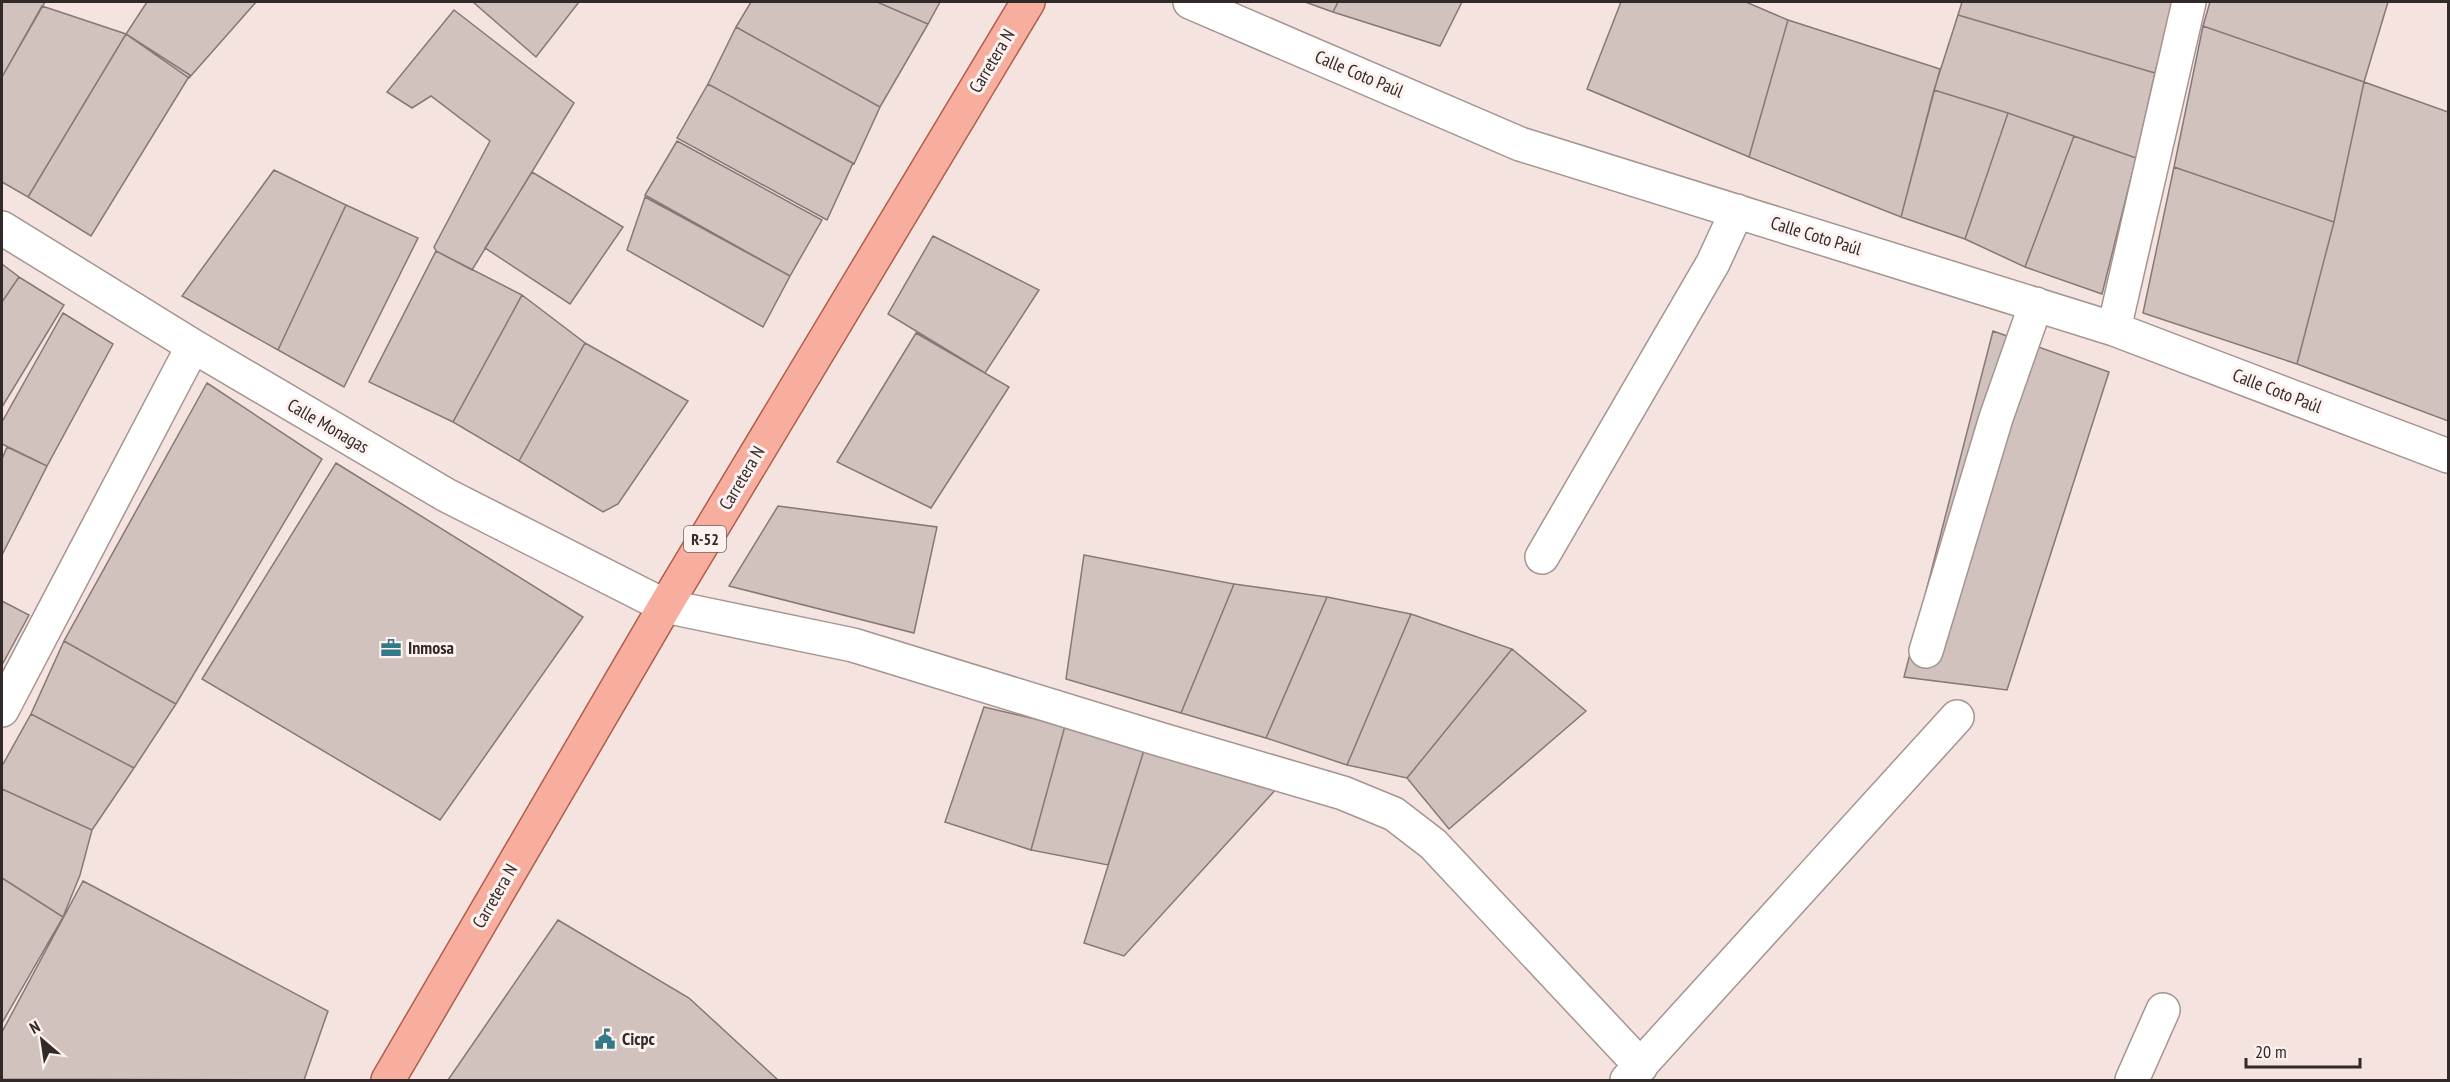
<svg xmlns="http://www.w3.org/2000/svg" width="2450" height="1082" font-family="'PT Sans Narrow',sans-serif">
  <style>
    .building { fill: #d2c2be; stroke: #877875; stroke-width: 1.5 }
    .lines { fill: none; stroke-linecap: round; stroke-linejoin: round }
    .minor-casing { stroke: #a49591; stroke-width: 36 }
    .major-casing { stroke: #b05d4b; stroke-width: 36 }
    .minor { stroke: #fff; stroke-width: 33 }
    .major { stroke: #f8ae9e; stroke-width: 33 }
    .labels { text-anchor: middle; stroke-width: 6; stroke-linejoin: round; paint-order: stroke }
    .shield { fill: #fdf2f0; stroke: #6e6665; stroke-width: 1.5 }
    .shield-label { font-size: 16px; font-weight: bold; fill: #312a29 }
    .street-label { font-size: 18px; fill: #312a29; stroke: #fdf2f0 }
    .poi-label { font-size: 18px; font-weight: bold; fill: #312a29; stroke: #fdf2f0; text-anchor: start }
  </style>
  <rect width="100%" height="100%" fill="#f4e3df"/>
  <path class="building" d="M2 2H45L2 77Z
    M147 2H256L189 78 126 34Z
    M473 2H579L536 57Z
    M751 2H877L928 24 880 107 736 27Z
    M877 2H940L928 24Z
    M1305 2H1338L1333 12Z
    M1338 2H1462L1440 46 1333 12Z
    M1621 2H1746L1788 20 1749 157 1587 89Z
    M1962 2H2175L2155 73 1958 15Z
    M2210 2H2388L2364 82 2203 26Z
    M42 6 126 34 28 197 2 182V77Z
    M454 10 574 103 472 270 436 251 434 247 490 141 431 96 412 108 387 92Z
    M1958 15 2155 73 2136 158 2008 113 1934 90Z
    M1788 20 1940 69 1901 217 1749 157Z
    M2203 26 2364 82 2334 222 2174 167Z
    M736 27 880 107 854 164 708 84Z
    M126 34 190 75 91 236 28 197Z
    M2364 82 2448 112V421L2297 364 2334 222Z
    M708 84 853 163 827 220 677 138Z
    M1934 90 2008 113 1965 239 1901 217Z
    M2008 113 2074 136 2025 267 1965 239Z
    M2074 136 2136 158 2102 294 2025 267Z
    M677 141 822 220 790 276 645 195Z
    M2174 167 2334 222 2297 364 2143 313Z
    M274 170 346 205 278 350 182 296Z
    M532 172 623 227 570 304 485 248Z
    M645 197 790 276 763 327 627 250Z
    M346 205 418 238 344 387 278 350Z
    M933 236 1039 290 985 373 888 314Z
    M436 251 522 295 453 422 369 382Z
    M2 264 19 277 2 302Z
    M19 277 64 305 2 407V302Z
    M522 295 585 343 519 461 453 422Z
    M63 313 113 344 47 466 2 444V422Z
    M1993 331 2109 372 2007 690 1904 677Z
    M916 333 1009 387 931 508 837 462Z
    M585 343 688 401 618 504 603 512 519 461Z
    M207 383 322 459 176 704 64 641Z
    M7 447 47 466 2 555V459Z
    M336 463 583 617 440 820 202 679Z
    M778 506 937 527 914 633 729 586Z
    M1084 555 1234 584 1181 713 1066 679Z
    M1234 584 1327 597 1266 738 1181 713Z
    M1327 597 1411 614 1347 765 1266 738Z
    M2 601 29 615 2 665Z
    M1411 614 1512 649 1407 778 1347 765Z
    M64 641 176 704 134 768 31 714Z
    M1512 649 1586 711 1449 829 1407 778Z
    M984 707 1065 726 1031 850 945 822Z
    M31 714 134 768 92 830 2 789V766Z
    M1065 726 1145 747 1108 865 1031 850Z
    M1145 747 1278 787 1124 956 1084 943Z
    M2 789 92 830 80 875 63 917 2 878Z
    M2 878 63 917 2 1023Z
    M83 881 328 1011 304 1080 2 1079V1032Z
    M558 920 689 998 778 1080H448Z"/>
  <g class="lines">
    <g class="minor-casing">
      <path id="minor" d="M1190 2 1520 144 2114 329 2448 456
        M2 228 193 346 446 495 665 606 853 645 1159 739 1343 793 1394 814 1433 844 1641 1066
        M2114 329 2189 2
        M1542 557 1713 263 1737 211
        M1926 651 1996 418 2036 304
        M2 710 193 346
        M1627 1080 1957 717
        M2132 1080 2163 1010"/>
    </g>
    <g class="major-casing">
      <path id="major" d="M388 1080 665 606 1028 2"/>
    </g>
    <use href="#minor" class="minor"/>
    <use href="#major" class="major"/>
  </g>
  <defs>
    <g id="office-bare" transform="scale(1.62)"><path d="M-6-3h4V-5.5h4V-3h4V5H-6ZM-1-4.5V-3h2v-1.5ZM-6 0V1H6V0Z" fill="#347987" stroke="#fdf2f0" stroke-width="2.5" paint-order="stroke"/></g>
    <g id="civic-bare" transform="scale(1.62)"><path d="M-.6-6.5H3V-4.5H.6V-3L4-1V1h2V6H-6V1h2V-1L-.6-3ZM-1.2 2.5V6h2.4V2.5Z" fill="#347987" stroke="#fdf2f0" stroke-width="2.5" paint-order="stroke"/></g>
  </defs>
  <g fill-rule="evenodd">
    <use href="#office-bare" x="391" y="648"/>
    <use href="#civic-bare" x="605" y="1039"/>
  </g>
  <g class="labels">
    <rect class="shield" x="684" y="526" width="42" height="26" rx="4.5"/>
    <g class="shield-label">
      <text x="705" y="545">R-52</text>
    </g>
    <g class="street-label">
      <text transform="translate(992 61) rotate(-59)" y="6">Carretera N</text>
      <text transform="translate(1359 74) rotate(23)" y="6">Calle Coto Paúl</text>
      <text transform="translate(1816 236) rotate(17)" y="6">Calle Coto Paúl</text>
      <text transform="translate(2277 391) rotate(21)" y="6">Calle Coto Paúl</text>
      <text transform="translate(328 426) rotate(30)" y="6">Calle Monagas</text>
      <text transform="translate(742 478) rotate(-59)" y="6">Carretera N</text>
      <text transform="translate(495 896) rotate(-60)" y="6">Carretera N</text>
    </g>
    <g class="poi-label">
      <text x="408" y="654">Inmosa</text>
      <text x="622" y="1045">Cicpc</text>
    </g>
  </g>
  <rect width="2450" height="1082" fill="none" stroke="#312a29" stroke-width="6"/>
  <g transform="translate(42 1040) rotate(331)" stroke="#fdf2f0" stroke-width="4.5" paint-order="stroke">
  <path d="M0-4.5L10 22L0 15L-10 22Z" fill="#312a29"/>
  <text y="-9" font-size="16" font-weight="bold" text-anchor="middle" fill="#312a29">N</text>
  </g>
  <path d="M2246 1058v9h114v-9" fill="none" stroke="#312a29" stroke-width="3"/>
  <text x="2255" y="1058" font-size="18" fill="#312a29" stroke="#fdf2f0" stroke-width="4.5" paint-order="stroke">20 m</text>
</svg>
